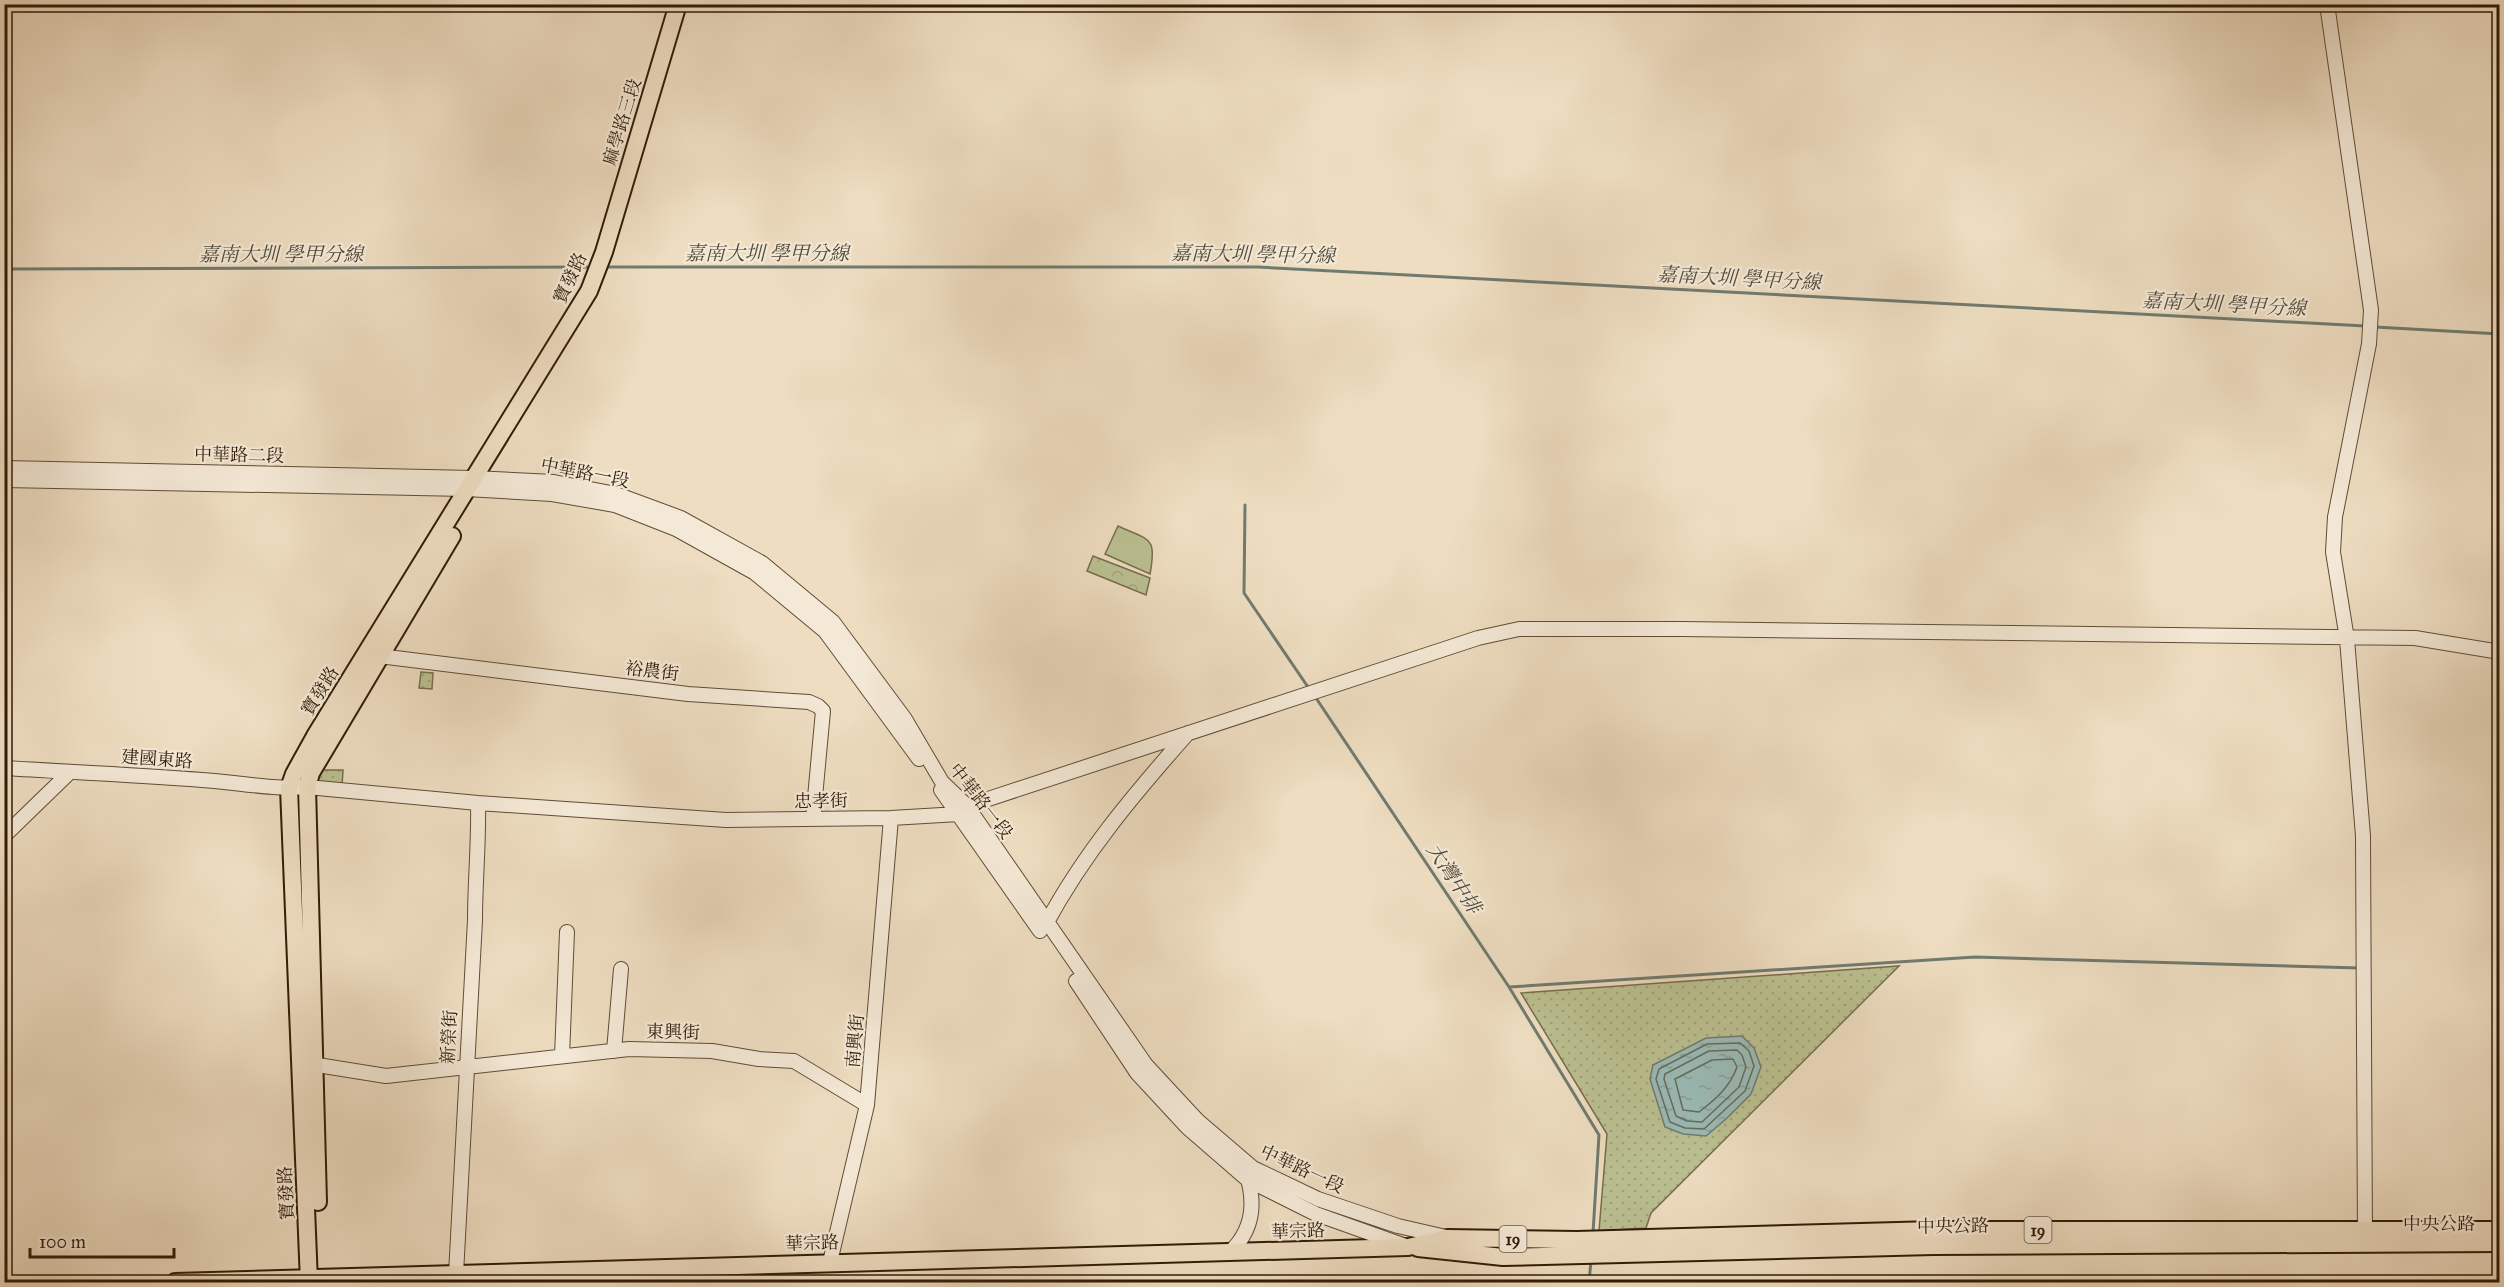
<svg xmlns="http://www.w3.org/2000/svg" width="2504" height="1287" font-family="'IM FELL Great Primer','Noto Serif TC',serif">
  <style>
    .green { fill: #bbc091; stroke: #766e4c; stroke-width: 1.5 }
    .forest { fill: url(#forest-crowns); stroke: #766e4c; stroke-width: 1.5 }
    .park { fill: url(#park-dots); stroke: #766e4c; stroke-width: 1.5 }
    .water { fill: url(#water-ripples); stroke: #707b70; stroke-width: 1.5 }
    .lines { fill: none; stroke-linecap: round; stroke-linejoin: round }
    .shore { stroke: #666b5e; stroke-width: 1.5 }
    .stream { stroke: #707b70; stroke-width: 3 }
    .minor-casing { stroke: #604c35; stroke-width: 16 }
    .major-casing { stroke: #311b06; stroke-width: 20 }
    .minor { stroke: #f4e9d7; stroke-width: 14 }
    .major { stroke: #eeddc1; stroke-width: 16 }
    .labels { text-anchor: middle; stroke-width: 4.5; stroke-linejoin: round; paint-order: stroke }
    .shield { fill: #f4e9d7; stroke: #6c5945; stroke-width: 1.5 }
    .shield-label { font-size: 16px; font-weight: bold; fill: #311b06 }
    .street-label { font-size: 18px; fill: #311b06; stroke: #f4e9d7 }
    .water-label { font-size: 20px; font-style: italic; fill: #504b3b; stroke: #f4e9d7 }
  </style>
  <defs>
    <pattern id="forest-crowns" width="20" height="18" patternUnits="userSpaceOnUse" patternTransform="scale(1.5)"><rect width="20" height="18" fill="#bbc091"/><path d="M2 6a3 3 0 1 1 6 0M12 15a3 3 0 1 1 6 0" fill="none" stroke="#a1a47c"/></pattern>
    <pattern id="park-dots" width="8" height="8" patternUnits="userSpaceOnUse" patternTransform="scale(1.5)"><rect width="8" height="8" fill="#bbc091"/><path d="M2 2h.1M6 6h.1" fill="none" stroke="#a1a47c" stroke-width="1.8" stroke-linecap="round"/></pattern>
    <pattern id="water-ripples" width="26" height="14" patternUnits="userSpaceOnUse" patternTransform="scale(1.5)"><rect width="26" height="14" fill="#9abbb7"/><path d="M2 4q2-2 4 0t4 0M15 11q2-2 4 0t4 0" fill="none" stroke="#85a09c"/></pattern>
  </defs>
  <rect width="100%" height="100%" fill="#eeddc1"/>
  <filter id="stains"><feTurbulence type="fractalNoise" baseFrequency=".00333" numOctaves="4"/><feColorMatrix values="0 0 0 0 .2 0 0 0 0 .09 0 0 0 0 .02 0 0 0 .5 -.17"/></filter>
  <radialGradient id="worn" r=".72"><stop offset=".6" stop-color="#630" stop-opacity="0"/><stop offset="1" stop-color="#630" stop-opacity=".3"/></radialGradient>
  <path class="green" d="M1118 526C1150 541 1157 536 1150 574L1105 554Z"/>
  <path class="forest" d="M1093 556 1150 578 1146 595 1087 571Z"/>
  <path class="park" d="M421 672 433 673 432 689 419 688Z
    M321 770H343L342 787 313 784Z
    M1899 966 1651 1213 1646 1228 1599 1231 1607 1134 1521 993Z"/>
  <path class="water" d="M1742 1036 1754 1048 1761 1067 1751 1094 1726 1119 1706 1136 1683 1134 1665 1127 1650 1079 1653 1065 1706 1038Z"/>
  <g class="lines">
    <path class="shore" d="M1740 1043 1749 1051 1754 1066 1745 1091 1704 1129 1685 1128 1670 1122 1656 1079 1659 1069 1707 1044Z
      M1737 1050 1742 1055 1746 1067 1739 1087 1702 1122 1687 1121 1676 1116 1664 1079 1665 1074 1709 1051Z
      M1733 1059 1737 1067C1730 1087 1715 1100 1699 1112L1683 1110 1675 1079 1712 1060Z"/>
    <path class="stream" d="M603 267H1258L2365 326
      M4 269 591 267
      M2375 327 2500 334
      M1245 505 1244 593 1310 690
      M1314 695 1509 987 1599 1135 1593 1233
      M1509 987 1975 957 2360 968
      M1589 1282 1591 1261"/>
    <g class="minor-casing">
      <path id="minor" d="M2327 4 2371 310 2369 344 2335 517 2333 552 2347 639 2363 836 2365 1238
        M4 468 473 478 554 482 616 494 681 518 762 563 833 622 905 719 942 782 967 806 1146 1065 1197 1120 1253 1168 1318 1199 1398 1226 1446 1237
        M4 480 466 489 552 494 615 505 676 529 755 573 825 631 919 759
        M371 655 688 694 809 702 818 706 823 711 813 819
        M4 768C70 772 136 775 202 780 236 782 272 790 307 787L478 803 726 820 891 818 959 814 967 806 1478 638 1519 629H1681L2415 638 2500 652
        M941 790 1040 931
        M4 836 70 772
        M1046 924C1084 853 1135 793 1188 733
        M1076 981 1137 1073 1188 1128 1248 1180 1316 1214 1403 1245
        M614 1051 621 969
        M562 1056 567 932
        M305 1063 386 1076 629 1049 712 1051 759 1059 794 1061 867 1105
        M1229 1253C1252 1232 1256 1205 1247 1176
        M830 1262 867 1105 891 818
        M456 1274 475 920C475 881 479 842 478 803"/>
    </g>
    <g class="major-casing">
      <path id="major" d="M318 1202 307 787 311 773 452 536
        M1418 1248 1503 1257 1933 1246 2500 1243
        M175 1282 1408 1247 1448 1238 1577 1240 1934 1230H2500
        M309 1282C303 1118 297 953 289 788L294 774 315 736 589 291 604 252 678 4"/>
    </g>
    <use href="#minor" class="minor"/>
    <use href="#major" class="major"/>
  </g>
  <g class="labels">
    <g class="shield">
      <rect x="2024.5" y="1217" width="27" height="26" rx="4.5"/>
      <rect x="1499.5" y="1226" width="27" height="26" rx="4.5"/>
    </g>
    <g class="shield-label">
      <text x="2038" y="1236">19</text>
      <text x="1513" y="1245">19</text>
    </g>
    <g class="street-label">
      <text transform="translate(622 122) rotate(-73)" y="6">麻學路三段</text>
      <text transform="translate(570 278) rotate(-65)" y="6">寶發路</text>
      <text transform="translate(239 455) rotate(1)" y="6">中華路二段</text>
      <text transform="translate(585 473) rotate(11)" y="6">中華路一段</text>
      <text transform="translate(652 671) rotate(7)" y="6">裕農街</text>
      <text transform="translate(320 691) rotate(-58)" y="6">寶發路</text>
      <text transform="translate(157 759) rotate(4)" y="6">建國東路</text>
      <text transform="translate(821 801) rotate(-1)" y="6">忠孝街</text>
      <text transform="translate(981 801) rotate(52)" y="6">中華路一段</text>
      <text transform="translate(673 1032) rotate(1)" y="6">東興街</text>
      <text transform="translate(449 1037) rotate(-87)" y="6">新榮街</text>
      <text transform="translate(855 1041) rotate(-85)" y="6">南興街</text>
      <text transform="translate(1302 1169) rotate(25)" y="6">中華路一段</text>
      <text transform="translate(286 1193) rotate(-93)" y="6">寶發路</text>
      <text x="2439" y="1230">中央公路</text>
      <text transform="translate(1953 1226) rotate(-1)" y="6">中央公路</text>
      <text transform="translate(1298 1231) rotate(-2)" y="6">華宗路</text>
      <text transform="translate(812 1243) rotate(-2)" y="6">華宗路</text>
    </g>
    <g class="water-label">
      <text x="767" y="260">嘉南大圳 學甲分線</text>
      <text x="281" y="261">嘉南大圳 學甲分線</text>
      <text transform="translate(1253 254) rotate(1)" y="7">嘉南大圳 學甲分線</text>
      <text transform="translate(1739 278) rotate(3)" y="7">嘉南大圳 學甲分線</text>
      <text transform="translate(2224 304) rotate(3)" y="7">嘉南大圳 學甲分線</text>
      <text transform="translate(1454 878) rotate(56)" y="7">大灣中排</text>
    </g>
  </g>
  <rect width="2504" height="1287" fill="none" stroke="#eeddc1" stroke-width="24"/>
  <rect x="6" y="6" width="2492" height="1275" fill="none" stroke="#311b06" stroke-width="3"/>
  <rect x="12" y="12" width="2480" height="1263" fill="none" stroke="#311b06" stroke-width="1.5"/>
  <path d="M30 1248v9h144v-9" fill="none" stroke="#311b06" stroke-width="3"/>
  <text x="39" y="1248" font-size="18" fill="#311b06" stroke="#f4e9d7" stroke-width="4.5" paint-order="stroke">100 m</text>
  <rect width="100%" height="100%" filter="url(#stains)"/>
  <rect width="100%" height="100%" fill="url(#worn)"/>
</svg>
